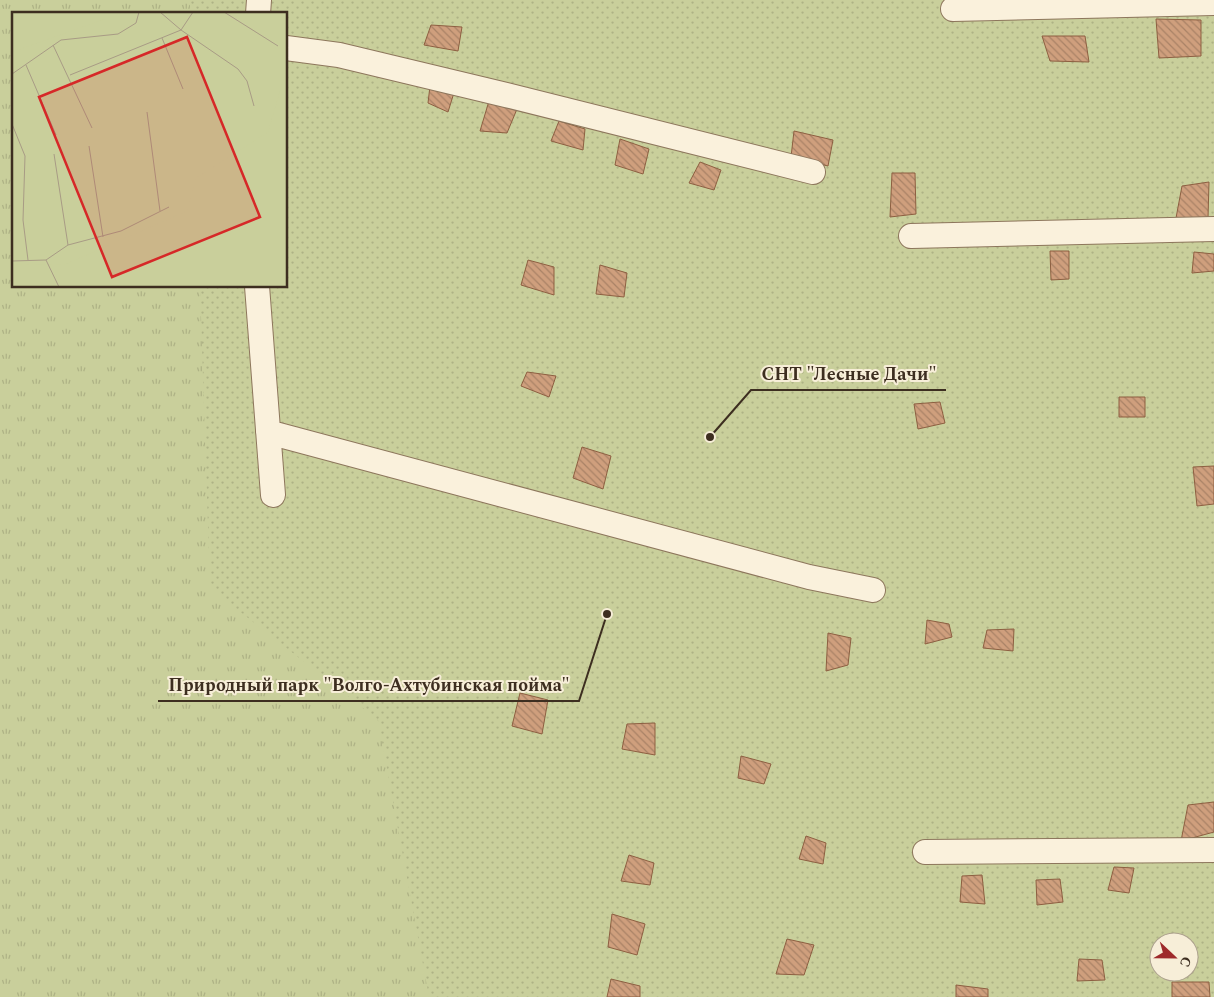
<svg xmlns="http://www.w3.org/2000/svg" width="1214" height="997" font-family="Spectral,serif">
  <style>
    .park { fill: url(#park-tufts); fill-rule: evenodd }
    .garden { fill: url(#garden-dots); fill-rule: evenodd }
    .building { fill: url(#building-back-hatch); stroke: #8d5f41 }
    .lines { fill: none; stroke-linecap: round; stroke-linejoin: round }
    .minor-casing { stroke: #8d765c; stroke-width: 26 }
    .minor { stroke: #faf1dc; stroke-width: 24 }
    .inset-road { fill: none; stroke: #a89b85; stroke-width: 1 }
    .view { fill: #d62828; fill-opacity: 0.15; stroke: #d62828; stroke-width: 2.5 }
    .inset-edge { fill: none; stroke: #3d2e20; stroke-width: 2.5 }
    .leader { fill: none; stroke: #3d2e20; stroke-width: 2 }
    .callout-dot { fill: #3d2e20; stroke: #f7eed8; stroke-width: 2 }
    .callout-label { font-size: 18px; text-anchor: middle; font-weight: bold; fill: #3d2e20; stroke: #f7eed8; stroke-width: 4; stroke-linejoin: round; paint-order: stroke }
  </style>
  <defs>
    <pattern id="park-tufts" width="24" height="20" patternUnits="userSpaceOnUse" patternTransform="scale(1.25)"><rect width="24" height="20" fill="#c9cf9b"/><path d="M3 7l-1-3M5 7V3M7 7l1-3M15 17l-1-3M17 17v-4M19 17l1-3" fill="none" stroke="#aeb285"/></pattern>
    <pattern id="garden-dots" width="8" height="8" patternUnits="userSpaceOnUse" patternTransform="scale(1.25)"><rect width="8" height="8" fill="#c9cf9b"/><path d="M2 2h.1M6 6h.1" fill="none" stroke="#aeb285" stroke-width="1.8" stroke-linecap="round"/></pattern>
    <pattern id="building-back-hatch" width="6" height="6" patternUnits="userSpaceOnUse" patternTransform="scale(1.25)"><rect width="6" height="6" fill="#cf9f7d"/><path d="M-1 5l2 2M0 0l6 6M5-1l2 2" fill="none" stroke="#a98266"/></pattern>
  </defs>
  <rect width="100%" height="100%" fill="#f0e4c8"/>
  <path class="park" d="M0 0H1214V997H0ZM14 14H286V286H14ZM1159 942H1189V972H1159Z"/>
  <path class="garden" d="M190 0H1214V997H429L378 720 210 588 200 286H286V14H190ZM1159 942H1189V972H1159Z"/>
  <path class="building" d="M1156 19 1201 20V56L1159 58Z
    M431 25 462 27 458 51 424 45Z
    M1042 36H1085L1089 62 1050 61Z
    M457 83 448 112 428 103 430 86Z
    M489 101 517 109 507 133 480 131Z
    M559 121 585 129 583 150 551 141Z
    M794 131 833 140 828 166 791 157Z
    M620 139 649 149 643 174 615 165Z
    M700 162 721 170 714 190 689 183Z
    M892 173H915L916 214 890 217Z
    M1209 182 1208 218H1176L1182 186Z
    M1050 251H1069V279L1051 280Z
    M1194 252 1214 254V271L1192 273Z
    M528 260 554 267V295L521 285Z
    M600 265 627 273 624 297 596 294Z
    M527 372 556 376 549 397 521 386Z
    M1119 397H1145V417H1119Z
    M940 402 945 423 918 429 914 404Z
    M582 447 611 456 603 489 573 478Z
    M1214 466V504L1197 506 1193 467Z
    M927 620 949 624 952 637 925 644Z
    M1014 629 1013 651 983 648 987 630Z
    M828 633 851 638 848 665 826 671Z
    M520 693 548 700 542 734 512 726Z
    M655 723V755L622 749 627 724Z
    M741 756 771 764 764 784 738 778Z
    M1214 802V832L1181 841 1188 805Z
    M806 836 826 843 823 864 799 859Z
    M629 855 654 863 650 885 621 881Z
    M1114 867 1134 868 1129 893 1108 890Z
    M982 875 985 904 960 902 962 876Z
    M1060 879 1063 902 1037 905 1036 880Z
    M612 914 645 924 637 955 608 947Z
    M787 939 814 945 804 975 776 974Z
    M1079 959 1102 960 1105 980 1077 981Z
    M611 979 640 986V997H607Z
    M1172 982H1209L1210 997H1172Z
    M956 985 988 989V997H956Z"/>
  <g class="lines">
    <g class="minor-casing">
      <path id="minor" d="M953 9 1214 3
        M258 14 259 0
        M286 48 339 55 506 95 813 172
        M911 236 1214 229
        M257 286 273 495
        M268 432 809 577 873 590
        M925 852 1214 850"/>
    </g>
    <use href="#minor" class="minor"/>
  </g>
  <g transform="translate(12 12)">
    <rect width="275" height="275" fill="#f0e4c8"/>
    <path d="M0 0H275V275H0Z" fill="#c9cf9b"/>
    <path d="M113 0H275V55L256 120 184 166 175 199 54 252 0 253V40Z" fill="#c9cf9b"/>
    <path class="inset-road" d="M148 0 169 18 226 57 235 69 242 94M212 0 266 34M150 26 171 77M41 33 80 116M14 53 44 123M0 62 49 28 106 22 124 11 127 0M58 63 169 18 181 0M135 100 148 199M0 112 13 144 11 208 16 248M77 134 91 225M42 142 56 233M34 248 47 275M0 249 34 248 56 233 109 219 157 195"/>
    <path class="view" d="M175 25 248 205 100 265 27 85Z"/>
    <rect width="275" height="275" class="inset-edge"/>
  </g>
  <path class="leader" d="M710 437L751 390H946M607 614L579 701H158"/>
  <g class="callout-dot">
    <circle cx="710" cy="437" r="5"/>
    <circle cx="607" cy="614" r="5"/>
  </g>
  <g class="callout-label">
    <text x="849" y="380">СНТ "Лесные Дачи"</text>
    <text x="369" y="691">Природный парк "Волго-Ахтубинская пойма"</text>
  </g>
  <g transform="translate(1174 957) rotate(112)"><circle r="24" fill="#f7eed8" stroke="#ada18e"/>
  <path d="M0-4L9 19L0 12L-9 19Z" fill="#9e2a2b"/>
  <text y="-8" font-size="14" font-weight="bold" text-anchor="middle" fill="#3d2e20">С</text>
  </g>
</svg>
